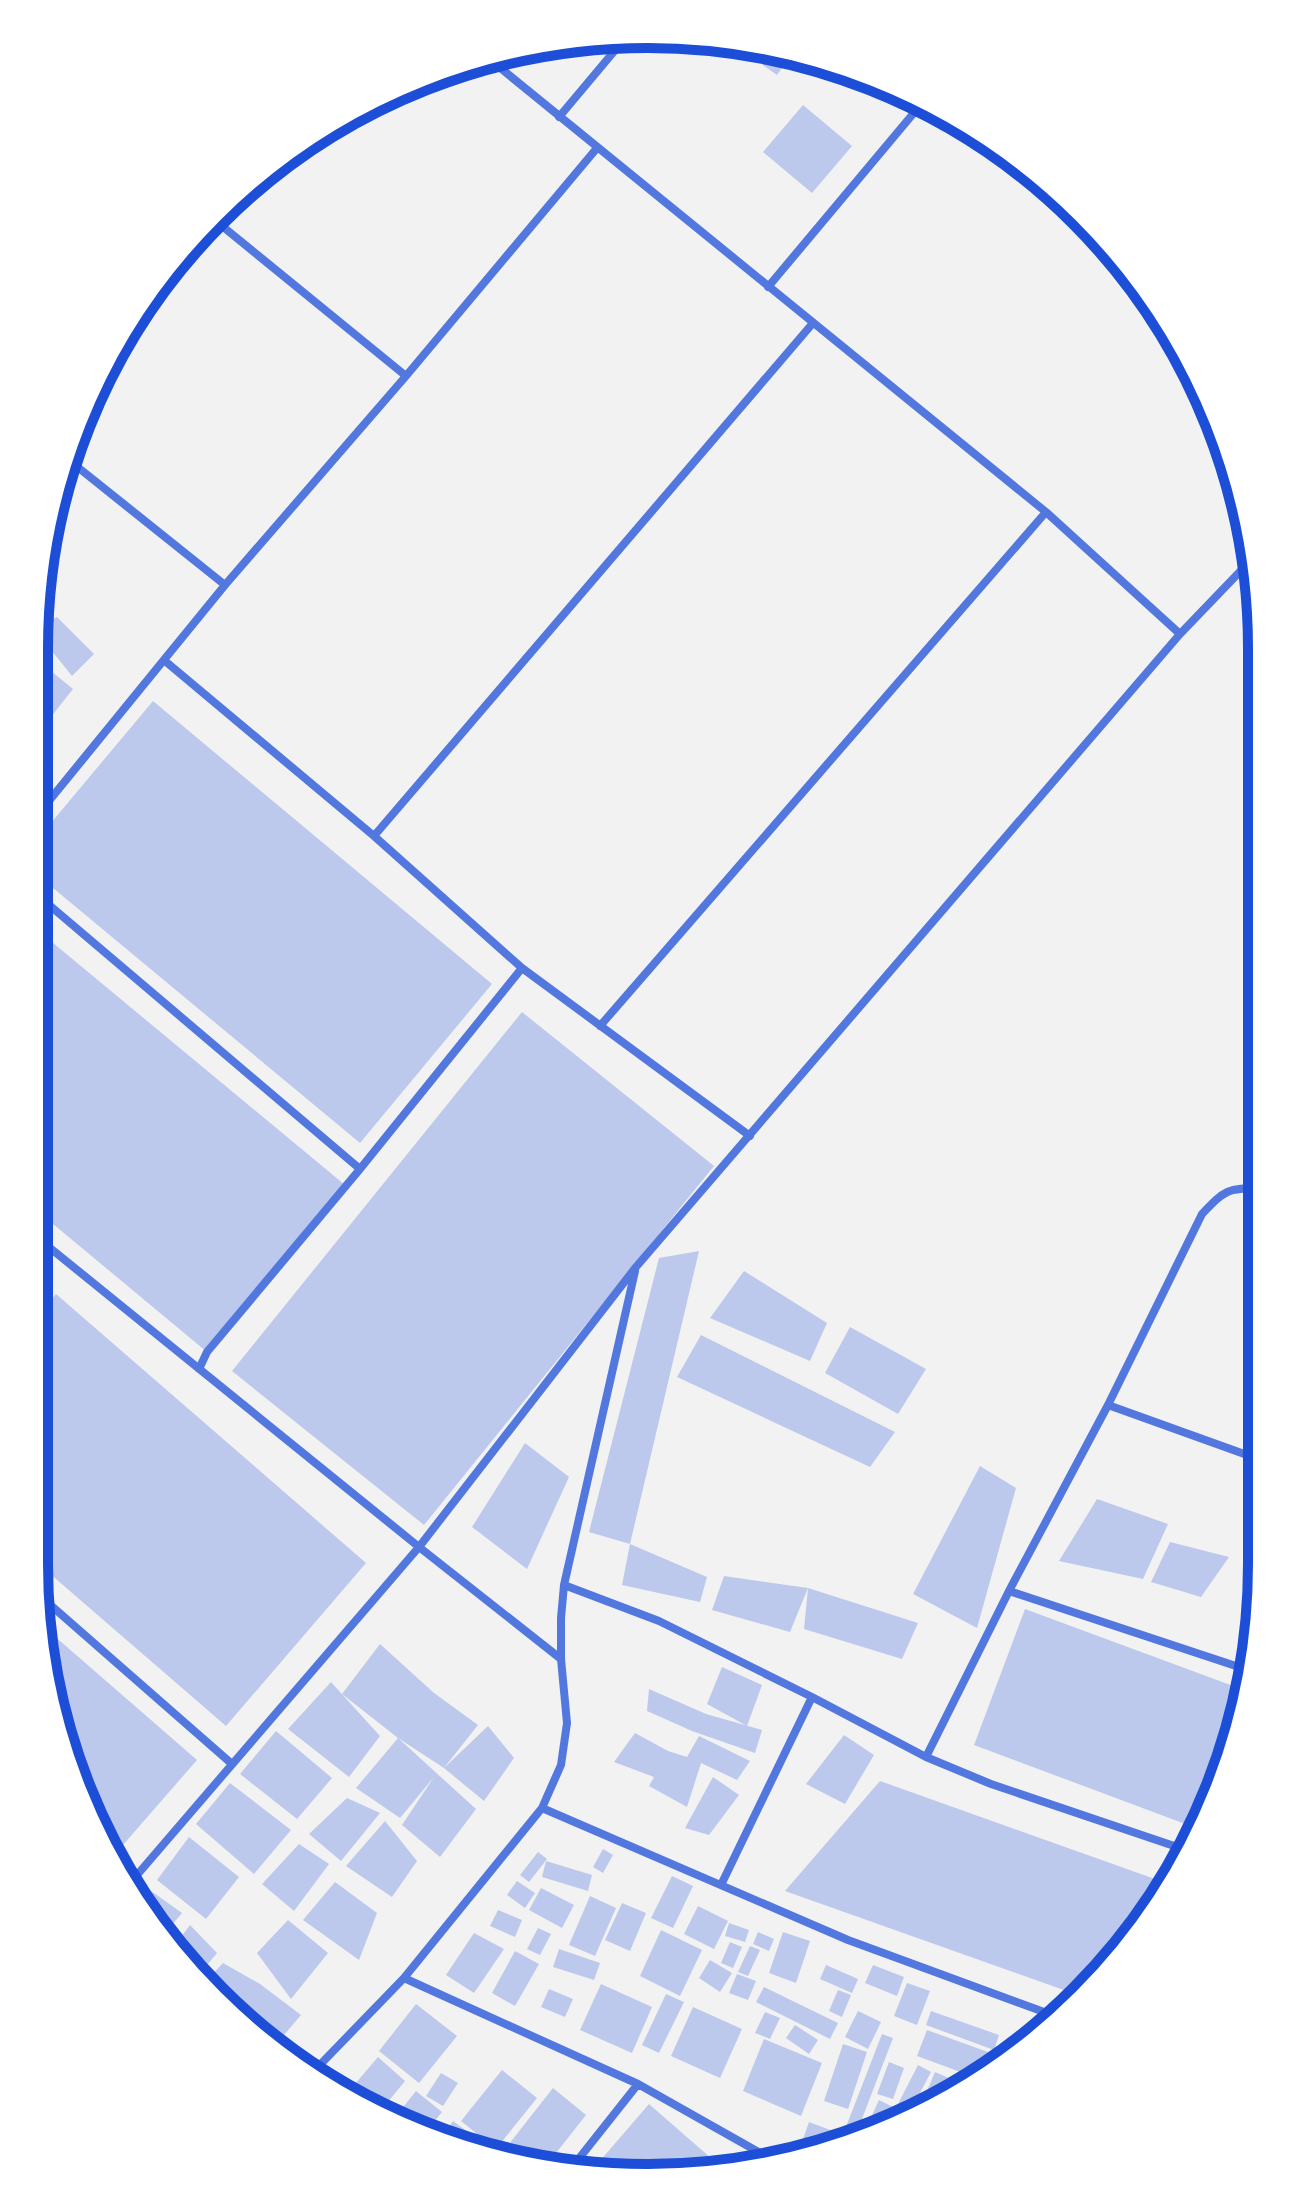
<svg xmlns="http://www.w3.org/2000/svg" width="1296" height="2212" font-family="'Golos Text',sans-serif">
  <style>
    .building { fill: #bdc9ec }
    .lines { fill: none; stroke-linecap: round; stroke-linejoin: round }
    .minor { stroke: #5277de; stroke-width: 8 }
    .rim { fill: none; stroke: #1d4ed8; stroke-width: 10 }
  </style>
  <rect width="100%" height="100%" fill="#f2f2f2"/>
  <path class="building" d="M730 42 768 46 793 53 777 75Z
    M803 105 852 146 812 193 763 152Z
    M38 595 52 607 35 626V607Z
    M57 617 94 654 72 676 35 630V627Z
    M35 658 73 689 43 727 35 720Z
    M153 701 492 984 360 1143 35 873V842Z
    M35 928 345 1185 207 1352 35 1209Z
    M522 1012 714 1166 424 1525 232 1371Z
    M699 1251 630 1544 589 1532 659 1258Z
    M744 1271 827 1323 810 1361 710 1318Z
    M56 1294 366 1563 226 1726 34 1560V1320Z
    M850 1327 926 1369 898 1414 825 1373Z
    M701 1335 895 1432 870 1467 677 1377Z
    M525 1443 569 1477 527 1569 472 1527Z
    M980 1466 1016 1488 977 1628 913 1594Z
    M1097 1499 1168 1524 1143 1579 1059 1561Z
    M1170 1542 1229 1557 1201 1597 1151 1582Z
    M630 1544 707 1577 700 1602 622 1585Z
    M724 1576 808 1588 790 1632 712 1610Z
    M808 1588 918 1623 902 1659 804 1629Z
    M1025 1609 1244 1690 1229 1762 1196 1828 974 1745Z
    M44 1627 197 1760 116 1853 66 1761Z
    M380 1644 434 1693 478 1725 444 1768 398 1738 342 1694Z
    M722 1667 762 1685 747 1726 707 1704Z
    M331 1682 380 1736 349 1777 288 1729Z
    M649 1689 706 1714 762 1730 755 1753 692 1731 647 1711Z
    M488 1726 514 1758 484 1801 444 1768Z
    M276 1731 332 1778 297 1819 240 1774Z
    M635 1733 668 1751 687 1757 699 1736 750 1761 737 1780 701 1763 687 1807 649 1786 654 1777 614 1762Z
    M844 1735 874 1755 845 1804 806 1784Z
    M398 1738 476 1809 440 1857 402 1825 434 1777 400 1818 356 1788Z
    M713 1777 739 1795 709 1835 685 1828Z
    M880 1781 1169 1884 1158 1905 1075 1994 785 1891Z
    M230 1783 291 1830 254 1874 196 1824Z
    M347 1798 380 1813 341 1861 309 1834Z
    M385 1821 417 1861 392 1897 346 1866Z
    M189 1837 239 1877 206 1919 157 1880Z
    M299 1844 329 1864 294 1911 262 1884Z
    M603 1849 613 1855 603 1873 593 1867Z
    M538 1852 547 1859 529 1882 520 1875Z
    M546 1861 592 1875 588 1891 542 1877Z
    M672 1876 693 1886 673 1928 651 1918Z
    M517 1881 535 1893 525 1908 507 1895Z
    M335 1882 377 1913 359 1960 303 1920Z
    M147 1888 182 1913 161 1938 140 1899Z
    M541 1888 574 1905 562 1928 529 1910Z
    M590 1896 616 1908 595 1956 569 1945Z
    M622 1903 646 1913 630 1951 605 1940Z
    M698 1906 728 1921 714 1949 684 1934Z
    M498 1910 522 1920 515 1937 490 1926Z
    M288 1920 328 1953 291 1999 257 1953Z
    M729 1923 749 1930 745 1942 725 1936Z
    M190 1925 217 1953 199 1975 172 1949Z
    M538 1928 551 1934 540 1955 527 1949Z
    M661 1930 702 1950 680 1996 640 1976Z
    M758 1932 774 1939 769 1951 753 1944Z
    M783 1932 810 1941 796 1983 769 1973Z
    M474 1933 504 1949 474 1993 446 1975Z
    M730 1942 742 1947 733 1968 721 1963Z
    M750 1946 760 1950 748 1976 738 1972Z
    M559 1949 600 1963 594 1980 553 1967Z
    M515 1951 539 1964 515 2006 492 1993Z
    M710 1960 732 1973 720 1992 699 1978Z
    M223 1963 260 1984 301 2015 272 2049 205 1982Z
    M826 1965 858 1979 852 1993 820 1979Z
    M873 1965 904 1977 897 1996 865 1983Z
    M737 1974 756 1981 748 2000 729 1993Z
    M907 1983 930 1991 917 2025 894 2016Z
    M601 1984 652 2007 632 2053 580 2030Z
    M764 1987 838 2023 830 2039 756 2002Z
    M549 1989 573 1999 565 2017 541 2007Z
    M838 1990 851 1995 842 2017 829 2011Z
    M666 1994 684 2002 659 2053 642 2045Z
    M416 2004 457 2036 419 2083 379 2051Z
    M693 2007 742 2029 720 2078 671 2056Z
    M858 2011 881 2022 868 2049 845 2037Z
    M931 2011 999 2035 994 2050 926 2025Z
    M765 2012 780 2018 770 2039 755 2033Z
    M795 2025 818 2040 809 2054 786 2038Z
    M927 2030 988 2052 980 2073 974 2077 917 2056Z
    M882 2034 893 2038 855 2137 844 2132Z
    M764 2039 822 2063 801 2116 743 2091Z
    M843 2044 867 2052 848 2109 824 2101Z
    M378 2057 405 2081 382 2109 349 2091Z
    M889 2062 904 2068 893 2099 877 2094Z
    M918 2065 931 2072 911 2110 898 2104Z
    M502 2070 537 2098 496 2149 461 2121Z
    M935 2072 949 2078 943 2093 921 2105Z
    M441 2073 458 2083 443 2106 426 2096Z
    M553 2088 586 2115 549 2162 513 2156 505 2149Z
    M416 2091 442 2112 426 2132 396 2116Z
    M879 2100 905 2113 868 2133 865 2131Z
    M649 2104 720 2166 648 2178 593 2169Z
    M453 2121 487 2146 483 2151 451 2146 440 2140Z
    M809 2122 833 2131 827 2149 798 2153Z"/>
  <g class="lines">
    <path class="minor" d="M488 58 1046 512 1180 634
      M559 117 627 36
      M987 136 1016 161
      M211 217 406 376
      M768 287 923 102
      M65 457 225 585
      M165 661 374 836 522 968 750 1136
      M35 818 225 585 406 376 597 148
      M374 836 813 323
      M35 893 360 1169
      M600 1026 1046 512
      M34 1235 419 1547 561 1659
      M34 1260 47 1245
      M199 1369 207 1352 360 1169 522 968
      M1108 1405 1261 1460
      M564 1585 659 1621 812 1697 926 1757 991 1784 1186 1850
      M1009 1591 1248 1670
      M39 1595 232 1764
      M926 1757 1009 1591 1108 1405 1202 1214C1225 1190 1227 1188 1261 1188
      M542 1808 848 1940 1055 2016
      M131 1882 419 1547 636 1267 1180 634 1253 558
      M721 1885 812 1697
      M404 1978 638 2084 769 2158
      M313 2072 404 1978 542 1808 561 1765 567 1723 561 1659V1618L564 1585 635 1271
      M573 2166 638 2084"/>
  </g>
  <path d="M0 0H1296V2212H0ZM648 48H648A600 600 0 0 1 1248 648V1564A600 600 0 0 1 648 2164H648A600 600 0 0 1 48 1564V648A600 600 0 0 1 648 48Z" fill="#fff" fill-rule="evenodd"/>
  <path class="rim" d="M648 48H648A600 600 0 0 1 1248 648V1564A600 600 0 0 1 648 2164H648A600 600 0 0 1 48 1564V648A600 600 0 0 1 648 48Z"/>
</svg>
